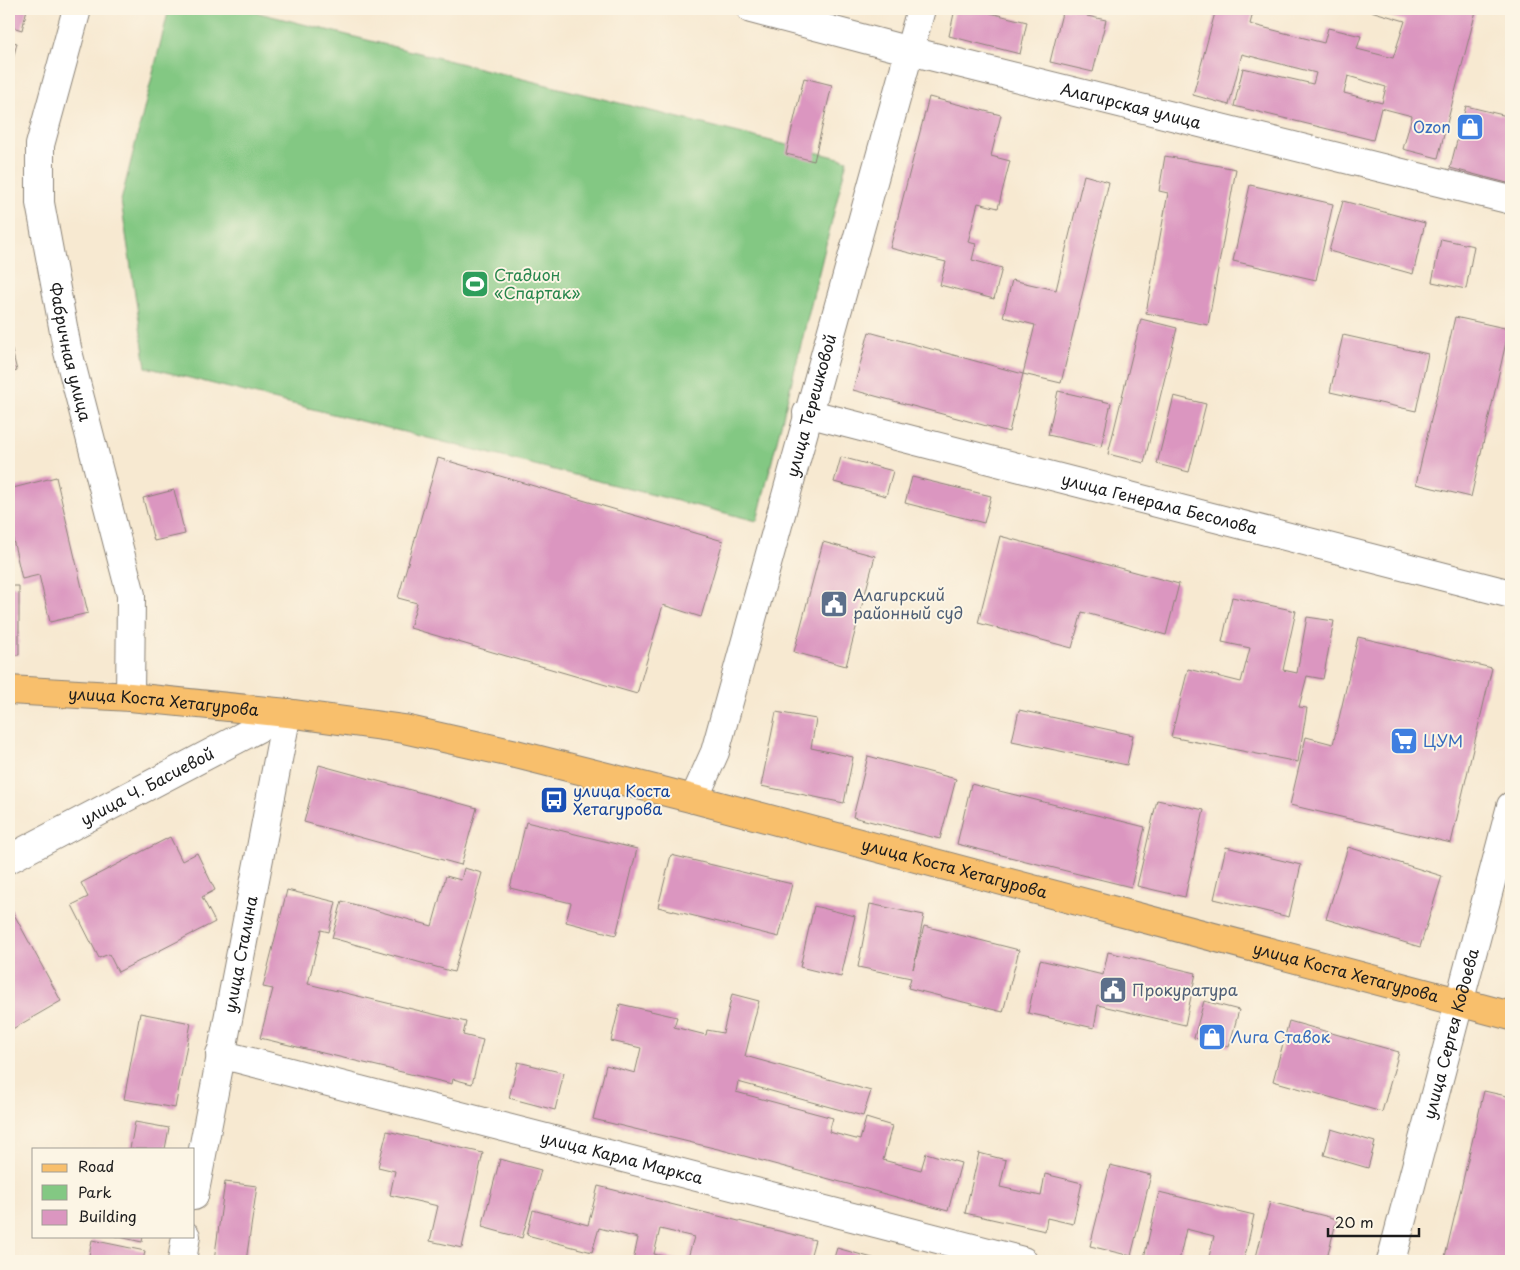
<svg xmlns="http://www.w3.org/2000/svg" width="1520" height="1270" font-family="'Playpen Sans',sans-serif">
  <style>
    .green { fill: #83c883; stroke: #507250 }
    .building { fill: #db96c0; fill-rule: evenodd }
    .lines { fill: none; stroke-linecap: round; stroke-linejoin: round }
    .minor-casing { stroke: #8a8276; stroke-width: 30 }
    .major-casing { stroke: #8a8276; stroke-width: 30 }
    .minor { stroke: #fff; stroke-width: 28 }
    .major { stroke: #f8bf6c; stroke-width: 28 }
    .labels { text-anchor: middle; stroke-width: 4; stroke-linejoin: round; paint-order: stroke }
    .street-label { font-size: 16px; fill: #1c1c1c; stroke: #fcf5e5 }
    .shop-label { font-size: 16px; fill: #366cbe; stroke: #fcf5e5; text-anchor: start }
    .leisure-label { font-size: 16px; fill: #27864d; stroke: #fcf5e5; text-anchor: start }
    .service-label { font-size: 16px; fill: #4e5e75; stroke: #fcf5e5; text-anchor: start }
    .transit-label { font-size: 16px; fill: #164399; stroke: #fcf5e5; text-anchor: start }
  </style>
  <rect width="100%" height="100%" fill="#fcf5e5"/>
  <filter id="ink" filterUnits="userSpaceOnUse"><feTurbulence type="fractalNoise" baseFrequency=".02" numOctaves="2"/><feDisplacementMap in="SourceGraphic" scale="10" xChannelSelector="R" yChannelSelector="G"/><feConvolveMatrix kernelMatrix="1 2 1 2 8 2 1 2 1" color-interpolation-filters="sRGB"/></filter>
  <filter id="wash" filterUnits="userSpaceOnUse"><feTurbulence type="fractalNoise" baseFrequency=".0096" numOctaves="4" result="noise"/><feDisplacementMap in="SourceGraphic" scale="20" xChannelSelector="R" yChannelSelector="G"/><feGaussianBlur stdDeviation="1.12" result="paint"/><feColorMatrix in="noise" values="0 0 0 0 0 0 0 0 0 0 0 0 0 0 0 0 0 1.4 0 .05"/><feComposite in="paint" operator="in"/></filter>
  <g filter="url(#wash)">
    <rect width="100%" height="100%" fill="#f7e9d1"/>
    <path class="green" d="M169 9H243L847 160 757 521 146 367 121 201Z"/>
    <g id="blocks">
      <path class="building" d="M9 9H27L22 30 9 26Z
        M955 9H974L1027 22 1020 54 949 36Z
        M1063 9H1089L1087 16 1106 20 1093 72 1050 62Z
        M1216 9H1254L1250 24 1324 43 1328 28 1361 36 1357 49 1393 58 1405 21 1364 9H1469L1476 11 1438 158 1403 149 1412 116 1381 108 1373 140 1234 106 1243 68 1313 84 1316 73 1242 54 1229 105 1193 95ZM1348 76 1386 87 1382 103 1344 93Z
        M9 41 17 43 9 75Z
        M804 78 832 85 814 161 786 154Z
        M929 97 1001 115 991 156 1010 161 998 208 978 203 968 242 976 244 972 260 1002 268 994 299 940 285 946 262 890 248Z
        M1466 106 1511 117V184L1450 168Z
        M1165 156 1236 169 1208 325 1146 313 1168 193 1159 191Z
        M1084 175 1109 182 1061 383 1023 374 1035 325 1003 317 1012 280 1056 290Z
        M1250 185 1333 204 1316 280 1233 261Z
        M1343 201 1425 223 1413 274 1329 251Z
        M1441 239 1474 246 1466 289 1432 282Z
        M1455 317 1509 329 1471 497 1416 484Z
        M1141 319 1177 328 1144 463 1108 454Z
        M869 332 1023 374 1009 432 853 390Z
        M1343 335 1428 354 1416 411 1330 392Z
        M9 338 17 371 9 373Z
        M1058 391 1111 403 1101 447 1048 435Z
        M1174 396 1206 404 1189 472 1157 464Z
        M841 457 893 471 886 496 834 482Z
        M438 458 723 541 701 617 663 605 637 694 410 628 417 603 398 598Z
        M56 477 88 613 50 622 39 575 22 579 9 522V489Z
        M912 477 991 496 984 523 905 503Z
        M174 490 185 534 154 541 143 498Z
        M1000 536 1179 584 1166 635 1082 612 1072 648 978 623Z
        M823 542 875 556 846 666 794 652Z
        M9 586H19V655H9Z
        M1232 597 1296 611 1283 670 1297 673 1307 617 1334 621 1323 679 1307 676 1299 707 1307 708 1298 762 1171 737 1188 669 1241 682 1250 648 1222 642Z
        M1358 637 1492 668 1451 843 1290 805 1306 737 1333 744Z
        M1019 710 1133 735 1127 765 1012 741Z
        M776 712 816 719 811 748 853 757 844 803 761 786Z
        M868 756 956 779 940 839 853 817Z
        M319 765 477 808 461 865 304 822Z
        M971 784 1145 827 1131 887 957 844Z
        M1157 800 1204 810 1185 897 1137 886Z
        M526 822 637 849 616 935 566 922 571 903 510 888Z
        M170 837 182 861 197 853 215 890 202 897 215 922 118 972 109 954 99 958 72 905 88 897 81 883Z
        M1226 847 1301 865 1289 917 1214 899Z
        M1348 847 1442 876 1420 947 1326 919Z
        M671 855 792 884 779 937 658 907Z
        M464 868 482 873 454 972 332 938 342 901 432 926 446 876 461 880Z
        M287 890 336 902 329 932 321 930 308 984 466 1022 463 1035 483 1040 472 1084 453 1079 452 1084 260 1038 273 989 263 987Z
        M870 904 924 915 913 969 924 926 1019 950 1003 1012 908 988 911 978 858 967Z
        M9 905 61 1001 9 1031Z
        M814 906 855 916 841 977 800 967Z
        M1108 952 1196 973 1185 1025 1098 1005 1094 1028 1028 1013 1040 960 1103 975Z
        M732 994 759 1001 745 1056 871 1091 863 1116 738 1082 736 1092 833 1118 829 1132 860 1140 866 1118 892 1126 883 1160 921 1170 926 1153 961 1163 948 1211 722 1150 593 1119 606 1065 635 1073 641 1048 611 1041 620 1004 677 1017 674 1027 706 1035 707 1030 723 1033Z
        M1204 1001 1239 1010 1229 1047 1194 1038Z
        M140 1013 191 1023 175 1108 124 1099Z
        M1289 1021 1399 1052 1382 1112 1273 1081Z
        M518 1062 564 1073 555 1110 509 1098Z
        M1484 1091 1511 1097 1510 1261H1444Z
        M135 1122 169 1128 165 1149H130Z
        M1331 1129 1375 1142 1368 1168 1324 1155Z
        M387 1131 483 1153 462 1248 430 1241 438 1206 390 1195 395 1171 378 1167Z
        M979 1153 1006 1160 1000 1187 1041 1196 1045 1174 1082 1183 1073 1224 1047 1218 1045 1231 965 1213Z
        M500 1159 541 1170 522 1238 482 1227Z
        M1110 1165 1151 1175 1131 1256 1090 1246Z
        M225 1182 257 1186 246 1261H214Z
        M598 1186 815 1240 809 1261H687L694 1237 660 1229 654 1254 682 1261H633L638 1238 599 1228 592 1252 527 1235 533 1210 588 1225Z
        M1159 1192 1254 1215 1244 1261H1208L1214 1236 1186 1229 1179 1261H1157L1144 1258Z
        M1270 1202 1337 1219 1326 1261H1255Z
        M115 1236H143L142 1242Z
        M92 1240 145 1251 143 1261H88Z
        M837 1248 883 1261H833Z"/>
    </g>
  </g>
  <g filter="url(#ink)">
    <use href="#blocks" fill-opacity="0" stroke="#8a8276" stroke-width="1"/>
    <g class="lines">
      <g class="minor-casing">
        <g id="minor">
          <path id="s1" d="M77 9 40 145V203L67 348 131 595 130 697"/>
          <path id="s2" d="M751 9 910 51 1511 200"/>
          <path id="s3" d="M807 413 1511 594"/>
          <path id="s4" d="M694 799 715 752 921 9"/>
          <path id="s5" d="M9 859 287 713"/>
          <path id="s6" d="M220 1054 1023 1261"/>
          <path id="s7" d="M194 1196 287 713"/>
          <path d="M182 1261 186 1236"/>
          <path id="s8" d="M1391 1261 1511 806"/>
        </g>
      </g>
      <g class="major-casing">
        <g id="major">
          <path id="s9" d="M9 690 130 697 287 713 404 729 516 754 694 799 1511 1016"/>
        </g>
      </g>
      <use href="#minor" class="minor"/>
      <use href="#major" class="major"/>
    </g>
  </g>
  <defs>
    <g id="shop-square" transform="scale(1.4375)"><rect x="-9" y="-9" width="18" height="18" rx="4" fill="#3f7fe0" stroke="#fcf5e5"/><path d="M-5-2.5h2.3a2.7 3.5 0 0 1 5.4 0H5L5.5 6h-11ZM-1.5-2.5h3a1.5 2.3 0 0 0-3 0Z" fill="#fff"/></g>
    <g id="stadium-square" transform="scale(1.4375)"><rect x="-9" y="-9" width="18" height="18" rx="4" fill="#2e9e5b" stroke="#fcf5e5"/><path d="M0-5a6.5 5 0 1 0 0 10a6.5 5 0 1 0 0-10ZM-3.5-1.8h7v3.6h-7Z" fill="#fff"/></g>
    <g id="civic-square" transform="scale(1.4375)"><rect x="-9" y="-9" width="18" height="18" rx="4" fill="#5c6f8a" stroke="#fcf5e5"/><path d="M-.6-6.5H3V-4.5H.6V-3L4-1V1h2V6H-6V1h2V-1L-.6-3ZM-1.2 2.5V6h2.4V2.5Z" fill="#fff"/></g>
    <g id="supermarket-square" transform="scale(1.4375)"><rect x="-9" y="-9" width="18" height="18" rx="4" fill="#3f7fe0" stroke="#fcf5e5"/><path d="M-6-5.5h2.5l.6 2H6L4.5 2H-2.5L-4.4-4H-6ZM-1.5 3.2a1.3 1.3 0 1 0 .1 0ZM3 3.2a1.3 1.3 0 1 0 .1 0Z" fill="#fff"/></g>
    <g id="bus-square" transform="scale(1.4375)"><rect x="-9" y="-9" width="18" height="18" rx="4" fill="#1a4fb4" stroke="#fcf5e5"/><path d="M-5-6H5V4H4V6H2V4H-2V6H-4V4H-5ZM-3.5-4V0h7V-4ZM-3.5 1.2v1.5H-2V1.2ZM2 1.2v1.5H3.5V1.2Z" fill="#fff"/></g>
  </defs>
  <g fill-rule="evenodd">
    <use href="#shop-square" x="1470" y="127"/>
    <use href="#stadium-square" x="475" y="284"/>
    <use href="#civic-square" x="834" y="604"/>
    <use href="#supermarket-square" x="1404" y="741"/>
    <use href="#bus-square" x="554" y="800"/>
    <use href="#civic-square" x="1113" y="990"/>
    <use href="#shop-square" x="1212" y="1037"/>
  </g>
  <g class="labels">
    <g class="street-label">
      <text dy="6" stroke="none"><textPath href="#s2" startOffset="392">Алагирская улица</textPath></text>
      <text dy="6" stroke="none"><textPath href="#s1" startOffset="351">Фабричная улица</textPath></text>
      <text dy="6" stroke="none"><textPath href="#s4" startOffset="411">улица Терешковой</textPath></text>
      <text dy="6" stroke="none"><textPath href="#s3" startOffset="364">улица Генерала Бесолова</textPath></text>
      <text dy="6" stroke="none"><textPath href="#s9" startOffset="155">улица Коста Хетагурова</textPath></text>
      <text dy="6" stroke="none"><textPath href="#s5" startOffset="156">улица Ч. Басиевой</textPath></text>
      <text dy="6" stroke="none"><textPath href="#s9" startOffset="965">улица Коста Хетагурова</textPath></text>
      <text dy="6" stroke="none"><textPath href="#s7" startOffset="246">улица Сталина</textPath></text>
      <text dy="6" stroke="none"><textPath href="#s9" startOffset="1370">улица Коста Хетагурова</textPath></text>
      <text dy="6" stroke="none"><textPath href="#s8" startOffset="235">улица Сергея Кодоева</textPath></text>
      <text dy="6" stroke="none"><textPath href="#s6" startOffset="415">улица Карла Маркса</textPath></text>
    </g>
    <g class="shop-label">
      <text x="1451" y="133" text-anchor="end">Ozon</text>
      <text x="1423" y="747">ЦУМ</text>
      <text x="1231" y="1043">Лига Ставок</text>
    </g>
    <g class="leisure-label">
      <text x="494" y="281">Стадион<tspan x="494" dy="18">«Спартак»</tspan></text>
    </g>
    <g class="service-label">
      <text x="853" y="601">Алагирский<tspan x="853" dy="18">районный суд</tspan></text>
      <text x="1132" y="996">Прокуратура</text>
    </g>
    <g class="transit-label">
      <text x="573" y="797">улица Коста<tspan x="573" dy="18">Хетагурова</tspan></text>
    </g>
  </g>
  <rect width="1520" height="1270" fill="none" stroke="#fcf5e5" stroke-width="30"/>
  <rect x="32" y="1148" width="162" height="90" fill="#fcf5e5" stroke="#a29e95"/>
  <rect x="42" y="1164" width="25" height="8" fill="#f8bf6c" stroke="#a29e95"/>
  <text x="78" y="1172" font-size="15" fill="#1c1c1c">Road</text>
  <rect x="42" y="1185" width="25" height="15" fill="#83c883" stroke="#a29e95"/>
  <text x="78" y="1198" font-size="15" fill="#1c1c1c">Park</text>
  <rect x="42" y="1210" width="25" height="15" fill="#db96c0" stroke="#a29e95"/>
  <text x="78" y="1222" font-size="15" fill="#1c1c1c">Building</text>
  <path d="M1328 1228v8h91v-8" fill="none" stroke="#1c1c1c" stroke-width="2.5"/>
  <text x="1335" y="1228" font-size="15" fill="#1c1c1c" stroke="#fcf5e5" stroke-width="4" paint-order="stroke">20 m</text>
</svg>
